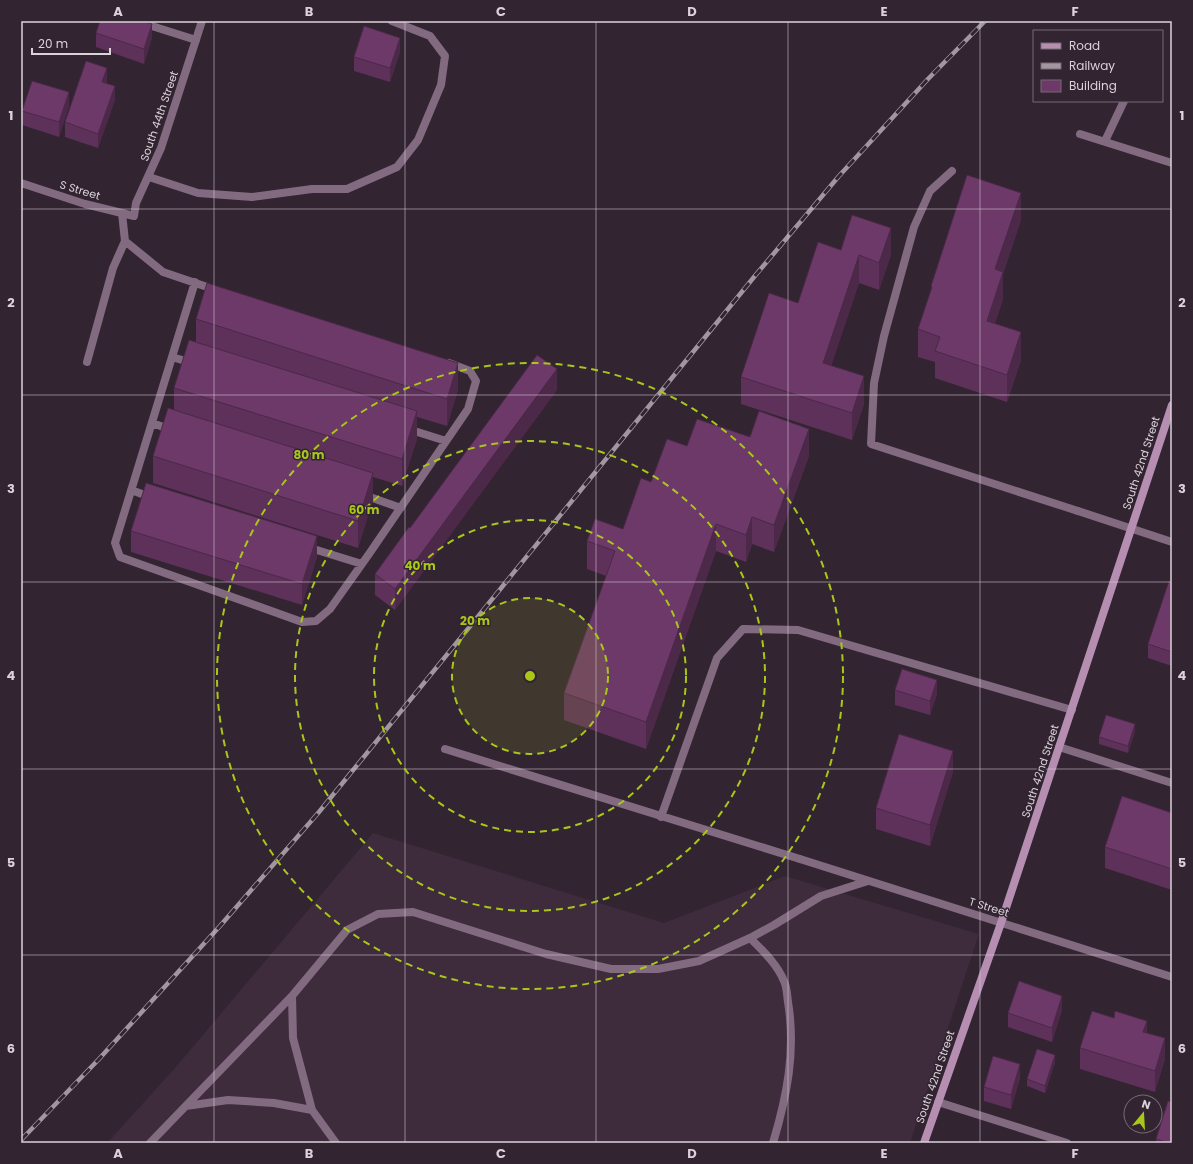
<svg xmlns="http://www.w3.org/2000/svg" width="1193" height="1164" font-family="Poppins,sans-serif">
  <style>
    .built { fill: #3e2b3c }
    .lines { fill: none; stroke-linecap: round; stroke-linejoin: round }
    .lane { stroke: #826a80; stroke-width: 8 }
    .street { stroke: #826a80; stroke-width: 8 }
    .secondary { stroke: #b58eb1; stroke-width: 8 }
    .rail-casing { stroke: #a297a0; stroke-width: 4.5 }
    .rail { stroke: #322431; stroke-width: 3; stroke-dasharray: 9; stroke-linecap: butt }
    .wall { fill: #5d3159 }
    .shaded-wall { fill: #4c2849 }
    .building { fill: #6c3968; stroke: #4c2849 }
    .grid { fill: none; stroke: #dcd2da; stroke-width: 1; stroke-opacity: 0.55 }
    .ring { fill: none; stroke: #a9c719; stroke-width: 2; stroke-dasharray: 7 5 }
    .labels { text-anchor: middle; stroke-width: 3; stroke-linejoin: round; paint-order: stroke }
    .street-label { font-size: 11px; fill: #dcd2da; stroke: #322431 }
    .centre { fill: #a9c719; stroke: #322431; stroke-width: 2 }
    .ring-label { font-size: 12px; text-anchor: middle; font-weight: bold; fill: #a9c719; stroke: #322431; stroke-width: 3; stroke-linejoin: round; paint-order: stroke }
    .neatline { fill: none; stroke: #dcd2da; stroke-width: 1.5 }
    .grid-label { font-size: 13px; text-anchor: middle; font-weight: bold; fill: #dcd2da }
  </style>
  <rect width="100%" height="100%" fill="#322431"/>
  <path class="built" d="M373 833 664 923 785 876 979 934 910 1143H107L175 1068Z"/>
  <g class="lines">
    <path class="lane" d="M136 21 196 40
      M1080 134 1172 163
      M1105 141 1124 101
      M952 171 930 191 914 227 884 336 874 383 871 444 1078 511
      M149 177 198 193 252 197 312 189H347L397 167 418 140 441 85 445 56 430 36 392 21
      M122 213 125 241 163 272 216 290
      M195 282 115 543 120 557 302 622 316 621 330 609 369 554 468 409 476 381 470 371 449 363
      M172 357 192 363
      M87 362 113 268 125 241
      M152 423 172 430
      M408 429 446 441
      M131 490 153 498
      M364 495 401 508
      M307 547 362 564
      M1059 747 1172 783
      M445 749 800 859
      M661 817 717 658 743 629 798 630 1072 710
      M750 938C763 951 777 964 784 981 787 987 787 995 788 1002 796 1051 787 1096 773 1143
      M938 1102 1067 1143
      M186 1106 228 1100 274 1103 312 1110
      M150 1143 292 996
      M336 1143 312 1110 293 1038 292 996 347 930 378 914 413 912 546 954 611 969H658L699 961 750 938 774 925 821 896 868 881"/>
    <path class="street" d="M21 183 85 204 134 216 136 203 161 148 202 21
      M1078 511 1172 542
      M800 859 1172 977"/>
    <path class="secondary" d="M924 1143 1001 923 1172 405"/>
    <g class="rail-casing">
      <path id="rail" d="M21 1140 99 1059 220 926 319 812 754 277 839 176 928 79 985 21"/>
    </g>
    <use href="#rail" class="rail"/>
  </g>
  <path class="wall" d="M96 33 152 38 144 64 96 47Z
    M400 52 390 82 354 71V57Z
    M107 82V83L115 100 98 148 65 137V122Z
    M69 106 59 137 22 125V111Z
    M1021 220 1003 274V299L995 323 1021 360 1007 402 935 378V362L918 357V329L931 292V286Z
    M841 250 891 255 879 290 859 283 831 366 864 404 852 440 741 404V377L798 303Z
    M196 319 458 390 447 426 417 417V439L402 486 373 477V500L358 548 153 483V456L174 410V388L196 342Z
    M557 390 395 610 375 595V574L410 528Z
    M750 437 809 456 774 552 752 544 746 562 716 551 646 749 564 720V693L606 576 587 569V541L623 529 651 482 687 446Z
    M131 531 317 557 302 605 131 552Z
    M1172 583V666L1148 658V644Z
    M895 690 937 694 930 715 895 705Z
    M1135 731 1128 753 1099 744V737Z
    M953 772 930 846 876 829V808Z
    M1172 813V890L1105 868V847Z
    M1062 1010 1052 1042 1008 1027V1013Z
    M1147 1033 1165 1059 1155 1092 1080 1069V1048Z
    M1055 1062 1045 1093 1027 1086V1079Z
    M1020 1078 1011 1109 984 1101V1087Z
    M1156 1139 1172 1143H1156Z"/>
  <path class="shaded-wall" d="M152 24V38L144 64V49Z
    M400 38V52L390 82V68Z
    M107 68V82L102 96V82Z
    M115 86V100L98 148V134Z
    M69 92V106L59 137V122Z
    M1021 193V220L1003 274V299L987 348V321L995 269Z
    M891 228V255L879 290V263Z
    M859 255V283L823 390V363Z
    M1021 332V360L1007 402V375Z
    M458 363V390L447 426V399Z
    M557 369V390L395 610V589Z
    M864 376V404L852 440V413Z
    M417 411V439L402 486V459Z
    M809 429V456L774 552V525Z
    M373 473V500L358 548V521Z
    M752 517V544L746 562V535Z
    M716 524V551L646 749V722Z
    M317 536V557L302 605V584Z
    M937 680V694L930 715V701Z
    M1135 724V731L1128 753V746Z
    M953 751V772L930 846V825Z
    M1062 996V1010L1052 1042V1028Z
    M1147 1021V1042L1143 1032Z
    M1165 1038V1059L1155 1092V1071Z
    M1055 1055V1062L1045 1093V1086Z
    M1020 1064V1078L1011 1109V1095Z"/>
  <path class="building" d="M100 21H143L152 24 144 49 96 33Z
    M364 26 400 38 390 68 354 57Z
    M86 61 107 68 102 82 115 86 98 134 65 122Z
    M32 81 69 92 59 122 22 111Z
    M967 175 1021 193 995 269 1003 272 987 321 1021 332 1007 375 935 351 940 337 918 329 932 287 931 286Z
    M852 215 891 228 879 263 859 255 823 363 864 376 852 413 741 377 769 293 798 303 818 242 841 250Z
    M207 283 458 363 447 399 196 319Z
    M189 340 417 411 402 459 174 388Z
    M537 355 557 369 395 589 375 574 409 527 410 528Z
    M168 408 373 473 358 521 153 456Z
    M759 411 809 429 774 525 752 517 746 535 716 524 646 722 564 693 615 551 587 541 595 519 623 529 641 478 651 482 667 439 687 446 697 419 750 437Z
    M146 483 317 536 302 584 131 531Z
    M1169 581 1172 583V652L1148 644Z
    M902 669 937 680 930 701 895 690Z
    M1106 715 1135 724 1128 746 1099 737Z
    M899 734 953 751 930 825 876 808Z
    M1122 796 1172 813V869L1105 847Z
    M1019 981 1062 996 1052 1028 1008 1013Z
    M1092 1011 1114 1018 1115 1011 1147 1021 1143 1032 1165 1038 1155 1071 1080 1048Z
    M1037 1049 1055 1055 1045 1086 1027 1079Z
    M993 1056 1020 1064 1011 1095 984 1087Z
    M1168 1101 1172 1102V1143H1169L1156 1139Z"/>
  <path class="grid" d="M214 21V1143M405 21V1143M596 21V1143M788 21V1143M980 21V1143M21 209H1172M21 395H1172M21 582H1172M21 769H1172M21 955H1172"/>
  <circle cx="530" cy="676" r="78" fill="#a9c719" fill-opacity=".12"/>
  <g class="ring">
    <circle cx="530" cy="676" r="78"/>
    <circle cx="530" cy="676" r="156"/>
    <circle cx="530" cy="676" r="235"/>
    <circle cx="530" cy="676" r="313"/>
  </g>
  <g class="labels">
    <g class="street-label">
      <text transform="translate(159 116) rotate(-71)" y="4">South 44th Street</text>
      <text transform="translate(80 190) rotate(17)" y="4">S Street</text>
      <text transform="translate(1141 463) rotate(-72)" y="4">South 42nd Street</text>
      <text transform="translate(1040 771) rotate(-72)" y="4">South 42nd Street</text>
      <text transform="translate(989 907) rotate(17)" y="4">T Street</text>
      <text transform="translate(935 1077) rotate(-71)" y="4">South 42nd Street</text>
    </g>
  </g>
  <circle cx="530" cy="676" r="6" class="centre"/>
  <g class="ring-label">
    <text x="309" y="459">80 m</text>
    <text x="364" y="514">60 m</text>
    <text x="420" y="570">40 m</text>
    <text x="475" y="625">20 m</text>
  </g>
  <rect width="1193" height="1164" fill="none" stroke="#322431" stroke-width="44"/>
  <rect x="1033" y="30" width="130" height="72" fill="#322431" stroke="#766a75"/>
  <rect x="1041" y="43" width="20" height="6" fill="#b58eb1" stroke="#766a75"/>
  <text x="1069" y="50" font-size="12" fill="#dcd2da">Road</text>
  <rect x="1041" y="63" width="20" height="6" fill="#a297a0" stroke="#766a75"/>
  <text x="1069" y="70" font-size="12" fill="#dcd2da">Railway</text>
  <rect x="1041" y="80" width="20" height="12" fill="#6c3968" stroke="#766a75"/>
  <text x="1069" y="90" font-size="12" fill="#dcd2da">Building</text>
  <g transform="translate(1143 1114) rotate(18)"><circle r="19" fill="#322431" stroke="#766a75"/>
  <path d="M0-3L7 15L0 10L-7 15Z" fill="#a9c719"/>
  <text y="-6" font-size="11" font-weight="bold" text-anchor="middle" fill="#dcd2da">N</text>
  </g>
  <path d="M32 48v6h78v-6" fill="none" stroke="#dcd2da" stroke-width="2"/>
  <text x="38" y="48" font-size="12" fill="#dcd2da" stroke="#322431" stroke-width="3" paint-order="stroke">20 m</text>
  <rect x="22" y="22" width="1149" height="1120" class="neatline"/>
  <g class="grid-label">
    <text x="118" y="16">A</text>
    <text x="309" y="16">B</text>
    <text x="501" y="16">C</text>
    <text x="692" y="16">D</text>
    <text x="884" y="16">E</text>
    <text x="1075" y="16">F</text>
    <text x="11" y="120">1</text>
    <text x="1182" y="120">1</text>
    <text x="11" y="307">2</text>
    <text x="1182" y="307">2</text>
    <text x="11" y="493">3</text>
    <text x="1182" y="493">3</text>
    <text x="11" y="680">4</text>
    <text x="1182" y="680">4</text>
    <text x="11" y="867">5</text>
    <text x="1182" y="867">5</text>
    <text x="11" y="1053">6</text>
    <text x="1182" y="1053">6</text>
    <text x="118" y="1158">A</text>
    <text x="309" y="1158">B</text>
    <text x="501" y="1158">C</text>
    <text x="692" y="1158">D</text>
    <text x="884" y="1158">E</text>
    <text x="1075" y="1158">F</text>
  </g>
</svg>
